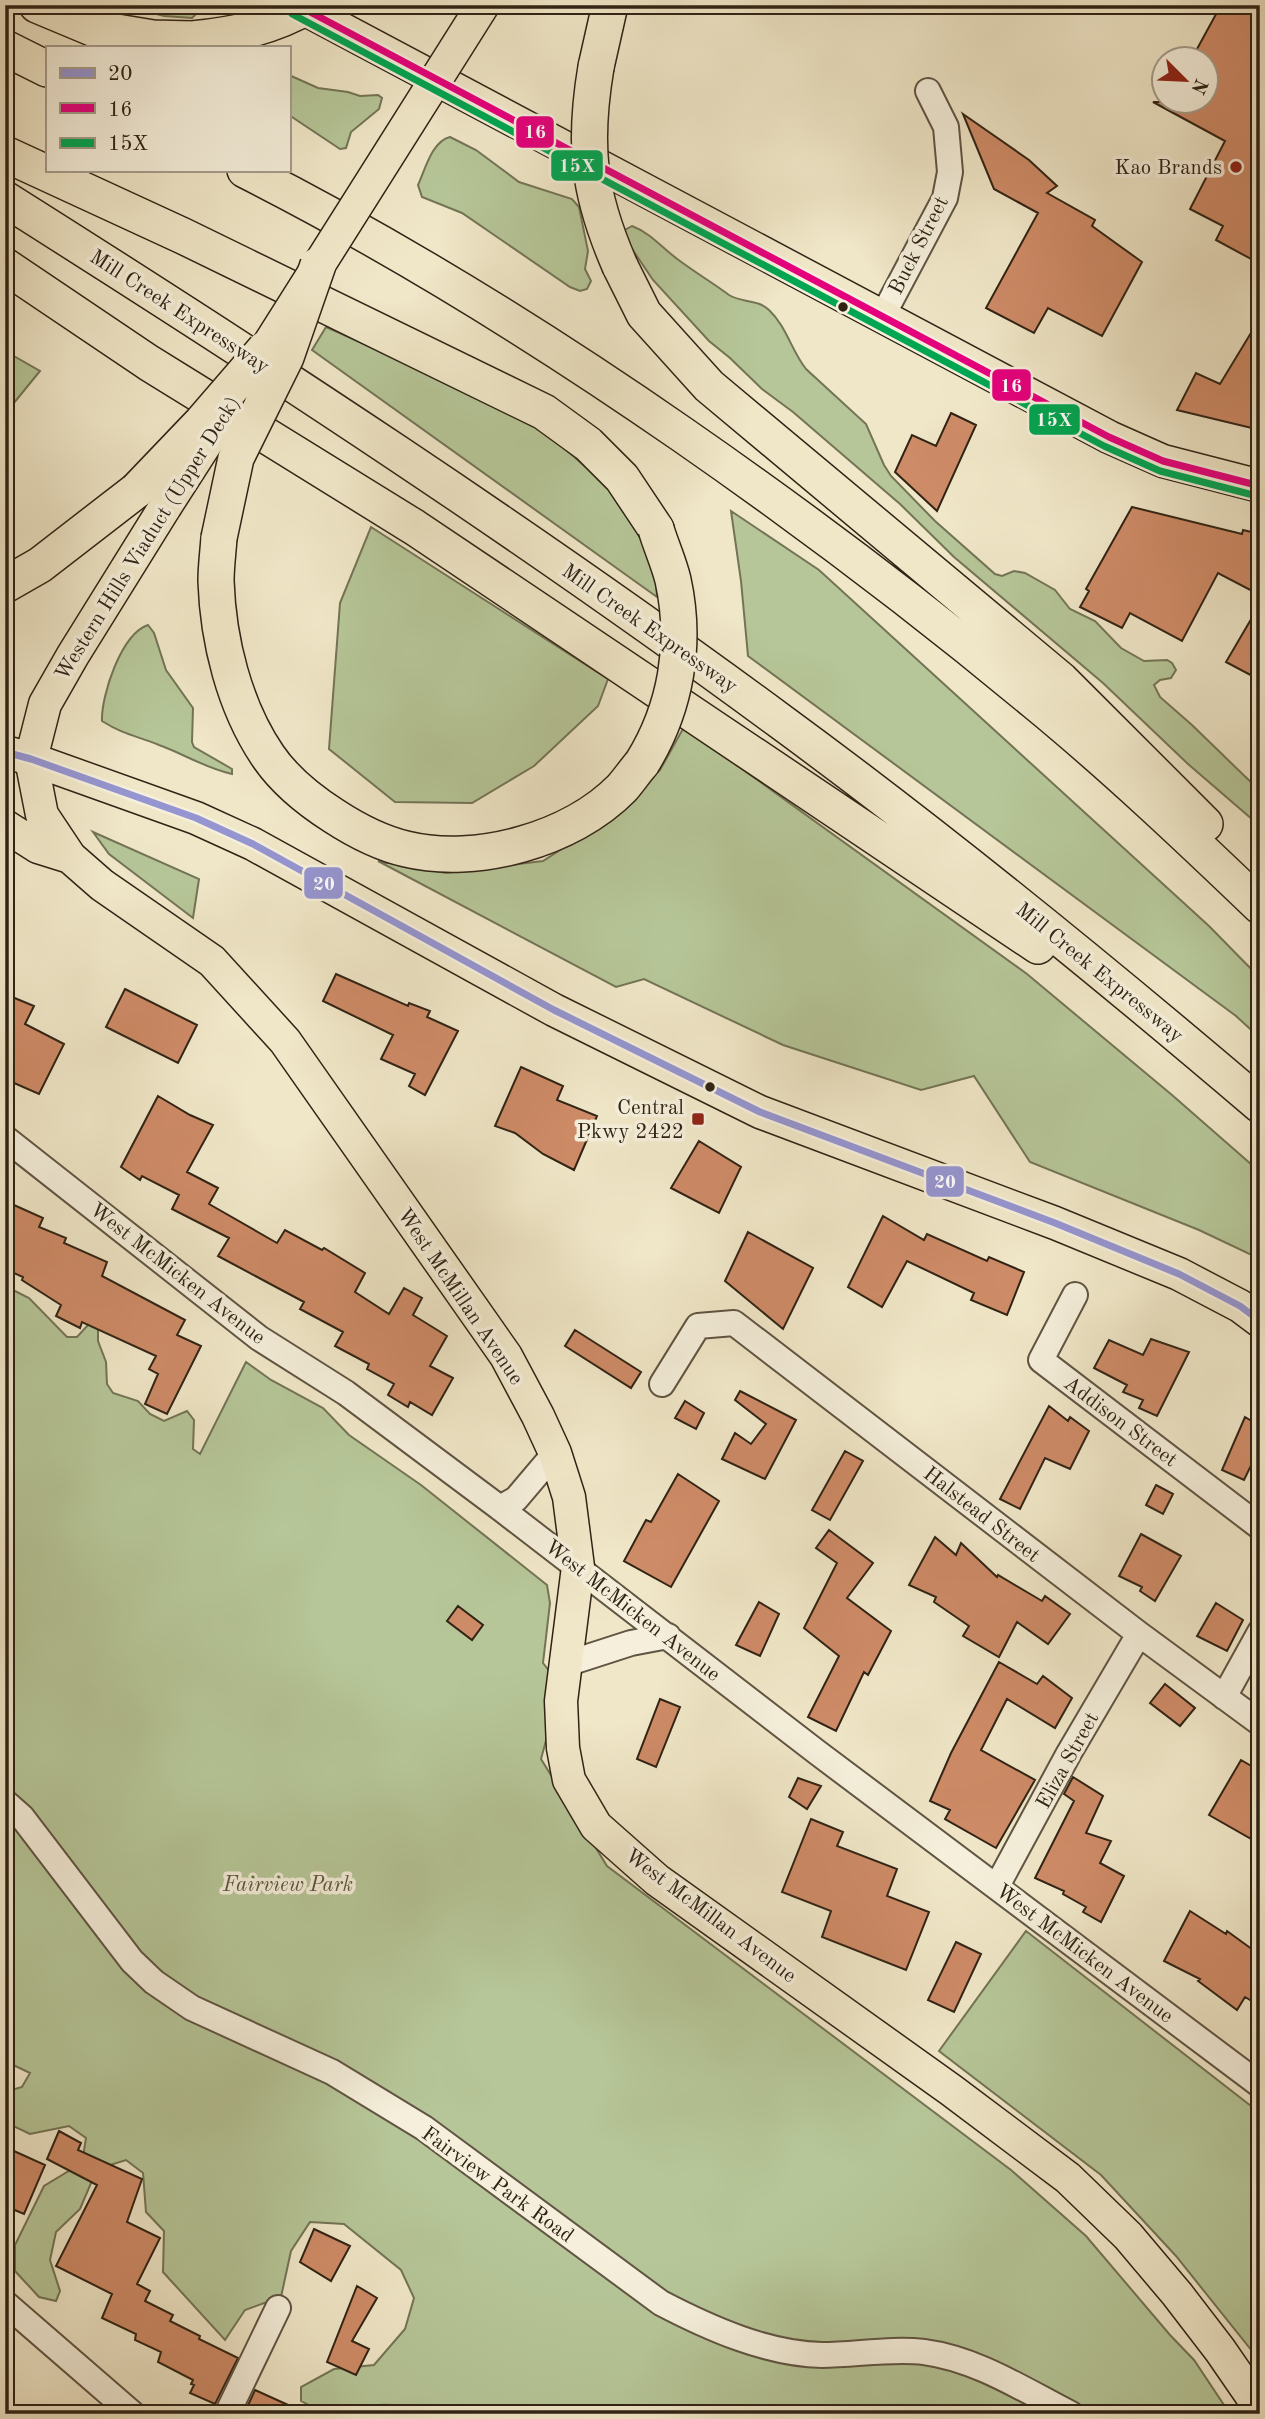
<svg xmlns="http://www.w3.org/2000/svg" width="1265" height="2419" font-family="'Old Standard TT',serif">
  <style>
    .green { fill: #b6c698; stroke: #737456; stroke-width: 2 }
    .building { fill: #ce8b67; stroke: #302315; stroke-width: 2 }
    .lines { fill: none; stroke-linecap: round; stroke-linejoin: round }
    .minor-casing { stroke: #605442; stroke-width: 28 }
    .major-casing { stroke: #302315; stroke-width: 35 }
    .highway-casing { stroke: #302315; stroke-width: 38 }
    .minor { stroke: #f5efdb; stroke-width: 24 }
    .major { stroke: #f0e7c8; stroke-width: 32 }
    .highway { stroke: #f0e7c8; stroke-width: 35 }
    .major-bridge-casing { stroke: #302315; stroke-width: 35; stroke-linecap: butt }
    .highway-bridge-casing { stroke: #302315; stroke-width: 38; stroke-linecap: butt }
    .major-bridge { stroke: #f0e7c8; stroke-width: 32 }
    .highway-bridge { stroke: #f0e7c8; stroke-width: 35 }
    .bus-1-casing { stroke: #f5efdb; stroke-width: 12 }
    .bus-2-casing { stroke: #f5efdb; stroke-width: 12 }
    .bus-3-casing { stroke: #f5efdb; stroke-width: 12 }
    .bus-1 { stroke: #9595d1; stroke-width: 7 }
    .bus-2 { stroke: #e5007d; stroke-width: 7 }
    .bus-3 { stroke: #00a651; stroke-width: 7 }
    .poi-dot { fill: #8f2418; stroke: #f5efdb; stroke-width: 2.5 }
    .bus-dot { fill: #302315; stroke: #f5efdb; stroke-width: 2.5 }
    .labels { text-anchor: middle; stroke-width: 7; stroke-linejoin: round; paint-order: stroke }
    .poi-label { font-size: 21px; fill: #302315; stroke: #f5efdb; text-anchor: end }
    .street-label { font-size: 21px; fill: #302315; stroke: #f5efdb }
    .park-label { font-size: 21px; font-style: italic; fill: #58543c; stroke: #f5efdb }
    .line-badge { stroke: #f5efdb; stroke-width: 2.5 }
    .badge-label { font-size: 19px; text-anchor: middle; font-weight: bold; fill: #fff }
  </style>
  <rect width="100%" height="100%" fill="#f0e7c8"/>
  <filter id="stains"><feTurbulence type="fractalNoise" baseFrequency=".00286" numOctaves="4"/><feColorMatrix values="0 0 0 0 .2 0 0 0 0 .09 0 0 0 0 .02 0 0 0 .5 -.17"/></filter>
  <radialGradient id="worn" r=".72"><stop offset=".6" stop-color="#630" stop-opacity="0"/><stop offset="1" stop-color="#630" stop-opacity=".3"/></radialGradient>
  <path class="green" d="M123 5H190L196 14 192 18 164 16Z
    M289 75 318 88 348 92 360 96 378 95 382 98 379 109 351 132 346 148 340 149 289 115Z
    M450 137 476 150 519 182 572 199 579 207 588 251 585 269 591 281 587 289 580 291 570 287 462 213 422 197 418 185C425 170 432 141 450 137Z
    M632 226C651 233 664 250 680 261 696 273 713 283 729 295 742 303 758 299 769 310 787 327 791 350 806 369L866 424 884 465 891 476 935 521 995 574 1002 576 1014 571 1025 573 1055 590 1070 609 1095 621 1121 648 1144 661 1167 660 1172 663 1176 670 1171 678 1160 680 1154 685 1160 697 1192 725 1260 791V826L1188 764 1103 683 954 557 900 504 793 412 762 389 730 358 709 341 653 280 628 243 625 230Z
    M326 327 432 374 539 427 607 485 654 557 657 597 312 350Z
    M5 351 40 371 5 414Z
    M731 511 819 570 1209 926 1260 978V1038L1236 1016 748 656 741 581Z
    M371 527 608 679 598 706 534 766 472 803 395 802 329 749 340 603Z
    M148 625 154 633 166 670 193 708 192 742 194 747 232 769V774C205 768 184 754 159 745 137 736 124 735 102 721 101 696 121 634 148 625Z
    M684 727 1027 974 1172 1095 1260 1172V1259L1199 1230 1030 1162 974 1076 921 1090 783 1045 644 979 616 987 378 861 446 873 543 861 614 815 660 770Z
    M93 832 199 879 193 918 109 854Z
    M5 1286 29 1298 67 1337H77L88 1325H98V1341L106 1362 107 1384 113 1393 138 1401 150 1414 164 1421 187 1411 194 1420 193 1449 200 1454 246 1362 271 1380 323 1408 349 1435 421 1485 547 1585 550 1603 543 1663 550 1672 548 1733 541 1759 607 1866 1011 2170 1086 2236 1170 2335 1194 2360 1230 2414H465C453 2409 394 2404 379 2405 346 2408 333 2419 301 2401V2387L334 2369 374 2365 405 2329 414 2298 401 2270 344 2224 310 2222 291 2251 281 2297 245 2310 225 2340 163 2272 164 2231 146 2212 143 2173 126 2160 97 2169 80 2209 56 2232 50 2260 60 2291 56 2301 39 2297 15 2271V2245L44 2186 82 2163 86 2138 69 2126 30 2134 9 2124 5 2117V2092L22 2087 30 2073 5 2061Z
    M1026 1931 1260 2113V2361L1176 2256 1101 2175 939 2051Z"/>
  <path class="building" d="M1221 5H1260V243L1251 259 1216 240 1223 226 1190 209 1225 141 1153 102H1206V60H1191Z
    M963 114 1029 160 1057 186 1047 193 1095 220 1092 226 1142 262 1102 336 1048 308 1034 333 986 308 1038 213 994 189Z
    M1260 318V430L1177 410 1196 373 1220 384Z
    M951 413 976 425 937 511 895 472 912 435 936 446Z
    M1132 507 1242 534 1243 530 1260 534V595L1218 573 1182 641 1130 613 1122 628 1080 607 1089 591 1086 589Z
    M1260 604V680L1226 662Z
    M336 974 408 1006 409 1003 430 1011 427 1017 458 1031 425 1095 409 1086 415 1074 381 1059 393 1035 323 1001Z
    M125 989 197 1025 178 1063 106 1027Z
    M5 994 34 1006 25 1024 64 1044 39 1094 5 1079Z
    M521 1067 563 1086 557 1100 597 1116 574 1170 543 1154 515 1133 495 1126Z
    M158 1096 190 1115 213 1125 187 1172 218 1188 209 1204 277 1243 285 1230 322 1250 324 1248 365 1273 355 1292 389 1314 404 1288 422 1298 413 1315 447 1336 430 1366 453 1378 432 1415 410 1402 408 1407 388 1395 394 1384 367 1369 369 1364 335 1346 343 1332 300 1309 304 1302 218 1256 229 1238 172 1209 179 1195 142 1176 140 1180 121 1167Z
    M699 1141 741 1167 719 1213 671 1188Z
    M5 1201 43 1218 39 1227 66 1238 64 1243 107 1262 102 1276 185 1320 177 1335 201 1346 167 1414 145 1404 158 1374 149 1369 156 1356 82 1322 80 1328 56 1316 61 1305 22 1280 23 1277 5 1269Z
    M883 1216 924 1240 927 1234 987 1261 989 1257 1024 1272 1007 1315 971 1300 974 1293 907 1261 882 1307 848 1287Z
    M748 1232 813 1268 783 1329 725 1281Z
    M575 1330 641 1372 631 1388 565 1346Z
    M1151 1339 1189 1352 1157 1416 1139 1408 1143 1400 1123 1392 1127 1385 1094 1368 1109 1340 1143 1355Z
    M740 1391 796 1420 765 1479 722 1459 735 1433 751 1444 766 1424 735 1400Z
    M685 1401 704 1413 696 1429 675 1418Z
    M1049 1406 1068 1421 1070 1417 1089 1431 1070 1469 1045 1458 1020 1509 1000 1499Z
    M1245 1417 1260 1426V1447L1244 1480 1222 1470Z
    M845 1451 863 1461 830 1520 812 1510Z
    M678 1474 719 1501 671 1587 624 1561 646 1520 651 1522Z
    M1156 1485 1173 1494 1163 1514 1146 1505Z
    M829 1530 873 1563 847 1598 891 1631 868 1675 864 1672 836 1731 808 1717 839 1656 804 1628 837 1563 816 1548Z
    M1141 1534 1181 1556 1155 1601 1140 1591 1142 1587 1119 1576Z
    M935 1537 956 1555 961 1543 997 1577 998 1575 1042 1601 1045 1596 1070 1614 1048 1644 1017 1622 999 1657 963 1636 969 1626 934 1602 936 1597 909 1585Z
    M759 1602 779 1614 760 1656 736 1645Z
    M1216 1603 1243 1620 1227 1651 1197 1636Z
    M458 1606 483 1625 472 1640 447 1621Z
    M999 1662 1037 1684 1043 1676 1072 1698 1055 1728 1007 1699 981 1750 1035 1780 996 1848 945 1819 950 1810 930 1801 951 1753Z
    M1165 1684 1195 1708 1180 1726 1150 1703Z
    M660 1699 680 1707 656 1767 637 1759Z
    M1241 1760 1260 1771V1844L1209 1815Z
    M1073 1777 1103 1796 1086 1833 1111 1841 1100 1863 1124 1876 1101 1922 1083 1912 1086 1907 1063 1894 1064 1891 1035 1878 1074 1801 1064 1794Z
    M798 1778 821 1786 807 1809 789 1797Z
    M811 1819 843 1832 837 1846 897 1869 887 1896 929 1912 906 1970 822 1937 831 1911 782 1892Z
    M1190 1911 1226 1934 1227 1931 1260 1955V2006L1245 1997 1237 2010 1198 1981 1200 1979 1164 1961Z
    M956 1942 981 1954 954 2012 928 2000Z
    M59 2131 81 2143 78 2150 142 2179 127 2222 160 2238 137 2284 150 2291 145 2301 173 2315 170 2321 200 2336 199 2339 238 2358 215 2404 190 2393 194 2385 191 2384 193 2380 158 2362 161 2352 135 2340 136 2334 102 2318 112 2294 56 2266 97 2185 47 2159Z
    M5 2147 45 2165 24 2214 5 2206Z
    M314 2229 350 2246 331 2281 300 2262Z
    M357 2286 377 2298 352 2341 369 2349 356 2375 327 2362Z
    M255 2390 308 2414H244Z"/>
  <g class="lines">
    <g class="minor-casing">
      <path id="minor" d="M882 317 945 198 950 172 946 127 928 91
        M5 1138 259 1338 346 1393 500 1508 818 1753 1260 2085
        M1075 1295 1041 1360 1260 1527
        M662 1384 698 1326 734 1323 1139 1634 1260 1723
        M500 1508 516 1499 555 1453
        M566 1664 631 1643 668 1636
        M1224 1697 1260 1632
        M5 1802 22 1817 132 1961 154 1982 192 2008 332 2072 424 2128 661 2303C709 2328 767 2354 822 2355 855 2355 891 2348 924 2352 977 2359 1024 2390 1071 2414
        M997 1886 1069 1753 1139 1634
        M5 2303 133 2414
        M227 2414 278 2308"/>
    </g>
    <g class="major-casing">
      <path id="major" d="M297 5 1109 437 1163 461 1260 486
        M165 507 73 655 45 704 31 759 42 815 70 857 102 885 212 961 285 1041 506 1356 538 1416 555 1453 569 1497 578 1567 561 1701 563 1748 569 1780 596 1826 657 1880 951 2090 1068 2178 1128 2236 1177 2294 1220 2350 1260 2408
        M5 752 31 759 196 818 253 844 554 1010 760 1112 1055 1223 1179 1274 1240 1306 1260 1321
        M5 826 38 847 70 857"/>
    </g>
    <g class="highway-casing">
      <path id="highway" d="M37 5 92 28 153 38 192 39
        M5 48 47 69
        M596 67 610 5
        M5 154 183 236 544 412 588 444 622 478 656 529
        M245 170C397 247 543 338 683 435 804 519 922 608 1035 702 1113 766 1187 836 1260 906
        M5 199C268 365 529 536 780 721 945 842 1104 972 1260 1105
        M5 266 149 363 414 527 1038 946
        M620 266 644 314 709 386 1061 680 1205 824
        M219 538C218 552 216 567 216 581 218 640 234 706 268 756 285 781 309 800 334 816 357 831 380 843 406 849 476 866 571 840 622 788 629 780 635 771 642 763
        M5 585 40 565 137 490"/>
    </g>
    <use href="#minor" class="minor"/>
    <use href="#major" class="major"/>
    <use href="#highway" class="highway"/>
    <g class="major-bridge-casing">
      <path id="major-bridge" d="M252 371 483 5
        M165 507 228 409"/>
    </g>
    <g class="highway-bridge-casing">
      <path id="highway-bridge" d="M192 39C234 35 273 27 310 5
        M596 67C583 145 588 193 620 266
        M137 490 202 422 265 349
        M219 538 236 458 286 357 318 265
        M642 763C676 708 687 644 673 580 669 563 661 546 656 529"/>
    </g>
    <use href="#major-bridge" class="major-bridge"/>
    <use href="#highway-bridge" class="highway-bridge"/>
    <g class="bus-1-casing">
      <path id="bus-1" d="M5 752 31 759 196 818 253 844 554 1010 760 1112 1055 1223 1179 1274 1240 1306 1260 1321"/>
    </g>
    <g class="bus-2-casing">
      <path id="bus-2" d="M297 5 1109 437 1163 461 1260 486"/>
    </g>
    <g class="bus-3-casing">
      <path id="bus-3" d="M292 14 1104 446 1160 471 1257 496"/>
    </g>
    <use href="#bus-1" class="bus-1"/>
    <use href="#bus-2" class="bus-2"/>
    <use href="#bus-3" class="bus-3"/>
  </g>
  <g class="poi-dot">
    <circle cx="1236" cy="167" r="7"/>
    <rect x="691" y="1112" width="14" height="14" rx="3.5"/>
  </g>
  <g class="bus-dot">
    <circle cx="843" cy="307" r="6"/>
    <circle cx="710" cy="1087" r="6"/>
  </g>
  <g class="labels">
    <g class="poi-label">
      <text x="1222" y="174">Kao Brands</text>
      <text x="684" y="1114">Central<tspan x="684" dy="24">Pkwy 2422</tspan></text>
    </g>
    <g class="street-label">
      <text transform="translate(918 245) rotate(-63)" y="7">Buck Street</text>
      <text transform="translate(180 311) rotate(33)" y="7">Mill Creek Expressway</text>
      <text transform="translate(147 538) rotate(-58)" y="7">Western Hills Viaduct (Upper Deck)</text>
      <text transform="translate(650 628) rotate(35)" y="7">Mill Creek Expressway</text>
      <text transform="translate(1100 972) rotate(39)" y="7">Mill Creek Expressway</text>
      <text transform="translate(178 1273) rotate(38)" y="7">West McMicken Avenue</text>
      <text transform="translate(461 1296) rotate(56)" y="7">West McMillan Avenue</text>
      <text transform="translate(1121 1421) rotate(37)" y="7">Addison Street</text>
      <text transform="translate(982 1514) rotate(38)" y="7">Halstead Street</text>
      <text transform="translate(633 1610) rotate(38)" y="7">West McMicken Avenue</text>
      <text transform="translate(1067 1760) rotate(-61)" y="7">Eliza Street</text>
      <text transform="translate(711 1915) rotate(37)" y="7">West McMillan Avenue</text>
      <text transform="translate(1085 1953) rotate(37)" y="7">West McMicken Avenue</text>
      <text transform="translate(498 2184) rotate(36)" y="7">Fairview Park Road</text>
    </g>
    <g class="park-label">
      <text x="288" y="1891">Fairview Park</text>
    </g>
  </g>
  <g class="line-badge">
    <rect x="515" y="115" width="40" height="34" rx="7" fill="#e5007d"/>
    <rect x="550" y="149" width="54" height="33" rx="7" fill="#00a651"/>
    <rect x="991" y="368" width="41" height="34" rx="7" fill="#e5007d"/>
    <rect x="1028" y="403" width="53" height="33" rx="7" fill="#00a651"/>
    <rect x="303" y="866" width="41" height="34" rx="7" fill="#9595d1"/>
    <rect x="925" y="1165" width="40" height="33" rx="7" fill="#9595d1"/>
  </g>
  <g class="badge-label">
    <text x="535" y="138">16</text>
    <text x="577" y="172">15X</text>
    <text x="1011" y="392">16</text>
    <text x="1054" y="426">15X</text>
    <text x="324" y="890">20</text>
    <text x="945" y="1188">20</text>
  </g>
  <rect width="1265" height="2419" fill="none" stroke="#f0e7c8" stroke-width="28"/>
  <rect x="7" y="7" width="1251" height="2405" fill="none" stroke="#302315" stroke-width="3.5"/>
  <rect x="14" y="14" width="1237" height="2391" fill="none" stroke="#302315" stroke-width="2"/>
  <rect x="46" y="46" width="245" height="126" fill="#f5efdb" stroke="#a69d8c" stroke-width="2"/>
  <rect x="60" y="68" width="35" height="10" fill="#9595d1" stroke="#a69d8c" stroke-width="2"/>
  <text x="108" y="80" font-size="21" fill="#302315">20</text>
  <rect x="60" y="103" width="35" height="10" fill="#e5007d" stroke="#a69d8c" stroke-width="2"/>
  <text x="108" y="116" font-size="21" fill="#302315">16</text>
  <rect x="60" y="138" width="35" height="10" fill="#00a651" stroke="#a69d8c" stroke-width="2"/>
  <text x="108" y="150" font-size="21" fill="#302315">15X</text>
  <g transform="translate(1185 80) rotate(114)"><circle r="33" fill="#f5efdb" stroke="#a69d8c" stroke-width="2"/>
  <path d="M0-5L12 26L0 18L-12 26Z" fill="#8f2418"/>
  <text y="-10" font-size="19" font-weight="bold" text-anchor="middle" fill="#302315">N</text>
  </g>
  <rect width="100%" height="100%" filter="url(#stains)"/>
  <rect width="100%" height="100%" fill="url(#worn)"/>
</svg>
